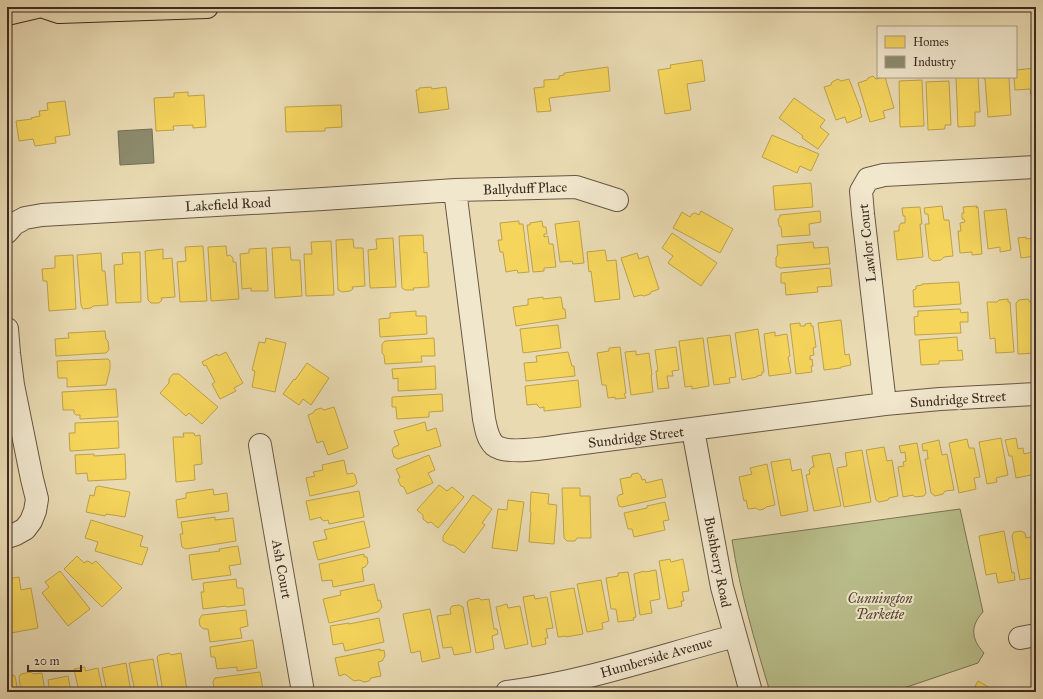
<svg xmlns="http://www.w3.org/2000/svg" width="1043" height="699" font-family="'IM FELL Great Primer',serif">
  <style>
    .green { fill: #b9be8a; stroke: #7a7456 }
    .homes { fill: #f6d55c; stroke: #bea24a }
    .industry { fill: #8c8c6e; stroke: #746f57 }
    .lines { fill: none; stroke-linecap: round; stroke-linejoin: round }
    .minor-casing { stroke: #675745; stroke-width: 24 }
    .major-casing { stroke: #3c2b21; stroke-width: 24 }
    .minor { stroke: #f1e7cd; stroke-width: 22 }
    .major { stroke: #e9dab2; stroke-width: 22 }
    .labels { text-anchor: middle; stroke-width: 4; stroke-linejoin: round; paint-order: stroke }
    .street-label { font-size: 14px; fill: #3c2b21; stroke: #f1e7cd }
    .park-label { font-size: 14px; font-style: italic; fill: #554836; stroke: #f1e7cd }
  </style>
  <rect width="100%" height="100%" fill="#e9dab2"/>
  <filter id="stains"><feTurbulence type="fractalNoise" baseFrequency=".005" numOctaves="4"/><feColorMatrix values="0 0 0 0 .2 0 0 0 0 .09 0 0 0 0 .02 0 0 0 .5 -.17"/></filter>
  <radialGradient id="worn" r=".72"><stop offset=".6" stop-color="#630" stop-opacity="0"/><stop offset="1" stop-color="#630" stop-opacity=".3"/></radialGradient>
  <path class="green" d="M960 509 983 612C970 626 971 639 984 653L978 663 892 692H770C755 642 740 592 732 540Z"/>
  <path class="homes" d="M702 60 705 81 687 84 691 110 665 114 658 70 671 68 670 65Z
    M608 67 610 91 549 98 551 111 537 112 534 88 544 87V80L559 79V76L564 75V73Z
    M1036 68V95H1031L1030 89 1015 90 1014 77H1016V70Z
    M873 76 876 79 885 77 894 108 883 111 885 118 870 122 858 83 867 80 868 78Z
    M956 77H978L980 112H975V126L958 127Z
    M984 77H1009L1011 115 988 117 985 79H984Z
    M838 79 841 81 849 79 861 110 860 111 862 117 847 123 845 117 836 120 824 87 831 85 832 82Z
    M922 80 924 126 900 127 899 81Z
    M949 81 951 125H945V129L928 130 926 82Z
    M431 87 432 89 446 87 449 109 419 113 416 90H419V88Z
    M188 92V96L204 95 206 127 193 128V125L173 126 174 130 156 131 154 98 174 97V93Z
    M794 98 825 120 820 127 829 134 818 149 802 138 803 136 779 118Z
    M65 101 70 135 55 137 56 143 35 146 33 139 19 141 16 121 32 119 31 118 40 116 39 111 48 110 47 103Z
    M341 105 342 127 325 128V131L286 132 285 107Z
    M772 135 800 147V146L819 154 811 171 800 166 797 173 762 157Z
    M811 183 813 207 775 210 773 186Z
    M942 206 944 220H949L953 256 944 257 941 260 933 261 929 258 925 224H929L928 214H925L924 208Z
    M977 206 976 208 978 207 982 254 972 255V252L960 253 958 231H961L960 223 965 222 964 219H962V213H964L963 207Z
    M920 207 922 224H920L923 257 897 260 894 231H899V226L901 223H905V216H903L902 208Z
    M1006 209 1011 250 1000 252V247L988 249 984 211Z
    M701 211 733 229 720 253 673 228 682 212 690 217 692 214 695 213 699 215Z
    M820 211 821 222 809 224 810 235 782 237 781 227 779 226 778 219 780 217V215Z
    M519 221V224H523L529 272 518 273 517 270 506 272 503 252H500L498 240H502L500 223Z
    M542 221 543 227H546L547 234H544V237L548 236 549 244H553L556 267 544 268V271L533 272 527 225H530V223Z
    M579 221 584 263 573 264 572 261 560 262 555 224Z
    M1036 229V256L1021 258 1018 238 1026 237V239L1033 238 1032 230Z
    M672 233 717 263 701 286 668 263 673 256 662 248Z
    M423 235 424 253 427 252 429 287 413 288 414 290H405L402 288 399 236Z
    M393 238 396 287 370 288 368 250 377 249 376 239Z
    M353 239 354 248H363L365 286 352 287 353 289 350 291 342 292 338 290 336 240Z
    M331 241 334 295 306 296 304 254H312L311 242Z
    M813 242 814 248 828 247 830 264 780 268 776 266V257L778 255 777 245Z
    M203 246 207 301 180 302 177 262 186 261 185 247Z
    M226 246 227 256 230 255 233 258V262H236L239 299 211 301 208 247Z
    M290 247 291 260H300L302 296 275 298 272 248Z
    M266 248 268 291H251V288L242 289 240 254 249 253V249Z
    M163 249V259L172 258 175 297 161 298 162 300 159 303H151L148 300 145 251Z
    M605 250 607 261 616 260 620 299 595 302 591 271 589 272 587 252Z
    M140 252 141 302 116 303 114 265 123 264 122 253Z
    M101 253 102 271H105L108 305 93 306 91 308 83 309 81 305 77 255Z
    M637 253 639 259 648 256 659 289 651 292 650 294 644 296 641 295 634 297 621 258Z
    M73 255 76 309 49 311 47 281H43L42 269 55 268V256Z
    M830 268 832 286 817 287 818 292 786 295 785 283H781V273Z
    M959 282 961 304 914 307 913 290 916 289V286L922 285V284Z
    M543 297V299L561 297 563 309H565L566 318 516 326 513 307 528 305V299Z
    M1008 299V302H1010L1014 352 996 353 995 338 990 339 987 302H997L999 300Z
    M1028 299 1030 302 1036 301V338H1035L1036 353 1018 354 1016 303 1019 300Z
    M960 309 961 313 968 312V322H960L961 333 915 335 914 317 918 316V311Z
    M416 311V316H426L427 334 380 337 379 319 390 318V313Z
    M841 320 845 355 849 354 851 365 841 367V368L824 370 818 323Z
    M800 323V326H805V324L811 323V326H813L816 347 813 348 814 355 810 356V360L812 359 813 366H811L812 372 796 374 790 324Z
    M558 325 561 348 523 353 520 329Z
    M758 329 764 372H762V375L757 376V377L742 380 735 333Z
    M105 331 106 339 108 341 109 350 106 353 56 356 55 339 69 338 68 333Z
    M775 332V336L787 334 790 356 788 357 791 373 769 376 764 334Z
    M730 335 736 377 729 378 730 383 714 385 707 338Z
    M957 337 958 351 962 350 963 360 939 361V364L921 365 919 340Z
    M266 338 286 343 275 392 252 387 255 371 252 370 259 342 265 343Z
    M434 338 435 356H421L422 362 385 364 384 355 382 353V344L385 341Z
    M703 338 709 386 692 389V386L685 387 679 341Z
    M620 347 626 393 624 394 626 398 615 399V397L608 398 606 385H602L597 353 609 351V348Z
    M676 347 679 370 672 371 673 376H667L669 388 658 389 656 371H658L655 350Z
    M636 351V355L649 353 652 375H651L653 392 631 395 625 352Z
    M226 352 243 383 234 388 236 391 220 399 212 384 215 382 206 365 204 366 202 362 217 354 218 356Z
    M568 352 572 366H574L575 376 526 381 524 363 537 362 536 356Z
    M108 359 110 361V369L106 385 67 387V378H58L57 361Z
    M307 363 329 378 311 405 303 399 299 405 283 394 294 379 295 380Z
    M435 366 436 389 398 391V378L393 379 392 369Z
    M173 374H179L218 407 202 424 189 413 186 416 160 393 169 383V379Z
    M578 380 581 407 544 411V407L540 408 537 405V404L527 405 525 386Z
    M116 389 118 417 80 419V415H76L74 413V410H63L62 392Z
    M442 394 443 411 429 412V417L397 419 396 407H392V397Z
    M334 407 348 448 328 455 323 441 317 443 308 415 313 413 315 410 321 408 324 410Z
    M118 421 119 448 70 451 69 433H75V423Z
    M425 422 427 431 436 428 441 446 398 459 394 457 392 450 394 447 399 445 394 431Z
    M183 433H194L195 436 200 435 202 464 194 465 195 480 176 482 173 437H184Z
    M1001 438 1008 475 996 478 997 482 987 484 979 442Z
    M1016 438 1018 449 1023 448 1024 454 1032 452 1036 474 1016 478 1012 456H1009L1005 440Z
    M967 439 969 448H974L980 477 974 478 976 489 959 493 949 443Z
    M939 440 942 455 947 454 954 490 945 491 943 494 935 496 931 493 925 459H928L927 450 923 451 922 444Z
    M917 443 926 493 924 496 915 497 913 495 903 497 898 467 904 466 903 462 906 461 905 452 901 453 899 446Z
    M884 447 887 461 892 460 898 496 889 498 888 500 879 502 876 500 866 450Z
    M862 450 871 502 844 507 837 468 847 466 845 453Z
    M830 453 841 506 814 511 806 475 810 474 809 470 812 467H814L812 456Z
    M94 454V456L125 454 126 479 88 481 87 473 76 474 75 455Z
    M429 455 435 470 428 473 433 483 407 494 404 487 401 486 398 480 400 477 396 469Z
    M790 459 792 471 801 469 808 511 781 516 771 462Z
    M344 460 347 474 353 473 355 475 357 483 354 486 310 496 306 478 315 476 313 472 323 470 322 465Z
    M767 464 775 505 766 507 764 509 759 510 756 508 748 509 746 500 744 501 739 477 752 474 750 468Z
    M638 473 641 476 642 480 645 479 646 483 662 479 666 497 622 507 619 506 617 498 619 495 623 494 620 479 631 477 632 474Z
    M439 485 447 491 452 487 464 497 438 528 431 522 428 523 423 519V515L417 510Z
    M98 486 130 492 125 517 106 514 105 516 86 512 90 495 94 496 96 487H97Z
    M562 488H580V496H590L591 538H577L575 541H567L564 538Z
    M213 489 214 495 227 493 229 511 178 518 176 500 186 498V493Z
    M359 491 364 517 329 524 328 520 324 521 321 519V517L310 520 306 501Z
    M531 492 549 494 548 504 557 505 554 544 529 542 531 512H530Z
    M473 495 492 509 482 523 485 525 464 553 453 545H450L443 541V536Z
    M508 500 524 502 517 551 492 548 498 509 507 510Z
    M665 502 669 520 663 521 665 530 634 537 632 529H628L624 513 647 508V506Z
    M215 517V520L233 518 236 541 186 549 182 547 180 534H183L181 522Z
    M91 520 143 536 140 546 148 548 142 565 95 551 98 542 85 538Z
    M364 521 370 547 318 560 313 542 327 539 324 530Z
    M1004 531 1012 573 1014 572 1015 580 998 583 996 573 986 575 979 536Z
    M1021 531 1025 533 1026 538 1036 536V577L1020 580 1012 536 1014 532Z
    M238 546 241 564 229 566 231 575 192 580 189 555 220 551 219 549Z
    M364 554V557H367L368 563 365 567 362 568 364 581 333 587 332 580 322 581 319 564Z
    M77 556 84 563 87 561 90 562 92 564 96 561 122 588 102 607 64 569Z
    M670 559 671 562 683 559 689 591 682 592 684 601H681L682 606 668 609 659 561Z
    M656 570 660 599 650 601 652 613 640 615 634 574 644 571 645 572Z
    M60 571 90 609 68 626 42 593 49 587 45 582Z
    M628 572 636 617 633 618 634 620 618 622 616 609H611L606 578 618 576V573Z
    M19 577 21 590 31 588 38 628 11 633 7 612V579Z
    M236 579 237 588H243L245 605 227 607 226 606 203 609 201 592H204L203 583Z
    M601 580 609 621 602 623 603 629 587 632 577 584Z
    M374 584 378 601 380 600 382 607 378 612 329 623 323 599 341 595 340 591Z
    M574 588 583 634 566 637V636L558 637 550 592Z
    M534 595 535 599 547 597 553 628 546 629 548 638H545L546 644 532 647 523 597Z
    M479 598 481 600 489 599 494 629H497L498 634 492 636 494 649 476 653 467 602 469 600Z
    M507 604 508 608 520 606 528 644 505 649 496 607Z
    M459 605 463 607 471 652 454 655 452 647 443 648 437 616 451 614 450 609 452 606Z
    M430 609 440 658 422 662 420 651 411 653 403 614Z
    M246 610 248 626 240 628 242 638 210 642 208 629H204L200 626 199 620 202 615Z
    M379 618 384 642 345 651 343 643 333 645 330 626 349 623V624Z
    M253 640 257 668 237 671V667L217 669 215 657H211L210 647Z
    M380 649V651L384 650 385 656 382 661 378 662 381 676 371 678 369 681 364 682 359 680 354 681 345 674 339 676 335 658Z
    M169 653 171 655 181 653 187 690 181 691 182 692H163L157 657 159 655Z
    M153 659 159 692H135L129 663Z
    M126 663 131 692H107L102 668Z
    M85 667V671L98 668 103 692H79L74 669Z
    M31 672 33 674 42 673 45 692H21L19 677 21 674Z
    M260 672 263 690 256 691V692H222V690L217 691 214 688 213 682 215 678Z
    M11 674 15 676 18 692H7V675Z
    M68 676 71 692H50L48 680Z
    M978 681 997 692H972Z
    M706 687 707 692H695L694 690Z"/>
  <path class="industry" d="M152 129 154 163 120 165 118 131Z"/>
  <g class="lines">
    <g class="minor-casing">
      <path id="minor" d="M455 190 484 419C486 428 487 438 494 445 507 456 551 447 568 445L885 404 940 399 1036 394
        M7 232 14 224 25 218 42 215 323 199 455 190 576 187 617 200
        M7 329 9 353 13 385 32 479 37 499 35 511 31 521 25 529 16 534 7 537
        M885 404 863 214 861 191 868 179 884 175 1036 167
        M693 430 722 587 751 692
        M260 445 303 692
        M1020 638 1036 635
        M507 692C585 682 659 656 735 636"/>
    </g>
    <g class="major-casing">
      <path id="major" d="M44 7 59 12 207 7
        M7 14 37 7"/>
    </g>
    <use href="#minor" class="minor"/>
    <use href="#major" class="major"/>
  </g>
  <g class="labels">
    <g class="street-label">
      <text transform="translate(525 188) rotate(-2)" y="5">Ballyduff Place</text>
      <text transform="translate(228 204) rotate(-3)" y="5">Lakefield Road</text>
      <text transform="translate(867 243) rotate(-96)" y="5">Lawlor Court</text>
      <text transform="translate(958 399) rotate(-4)" y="5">Sundridge Street</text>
      <text transform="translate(636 437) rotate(-7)" y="5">Sundridge Street</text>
      <text transform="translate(718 562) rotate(79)" y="5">Bushberry Road</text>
      <text transform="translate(282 569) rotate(80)" y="5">Ash Court</text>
      <text transform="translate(656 657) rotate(-16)" y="5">Humberside Avenue</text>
    </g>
    <g class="park-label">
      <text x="880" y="603">Cunnington<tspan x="880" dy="16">Parkette</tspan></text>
    </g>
  </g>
  <rect width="1043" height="699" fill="none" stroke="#e9dab2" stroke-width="24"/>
  <rect x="8" y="8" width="1027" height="683" fill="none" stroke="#3c2b21" stroke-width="2"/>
  <rect x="12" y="12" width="1019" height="675" fill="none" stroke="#3c2b21"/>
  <rect x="877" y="26" width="140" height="52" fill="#f1e7cd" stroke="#a99c88"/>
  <rect x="885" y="36" width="20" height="12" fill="#f6d55c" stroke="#a99c88"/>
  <text x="913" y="46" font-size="12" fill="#3c2b21">Homes</text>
  <rect x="885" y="56" width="20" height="12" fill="#8c8c6e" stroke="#a99c88"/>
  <text x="913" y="66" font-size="12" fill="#3c2b21">Industry</text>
  <path d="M28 665v6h53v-6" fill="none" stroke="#3c2b21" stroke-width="2"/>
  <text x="34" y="665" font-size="12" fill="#3c2b21" stroke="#f1e7cd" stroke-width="3" paint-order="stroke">20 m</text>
  <rect width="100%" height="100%" filter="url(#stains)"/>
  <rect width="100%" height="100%" fill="url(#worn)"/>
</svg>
